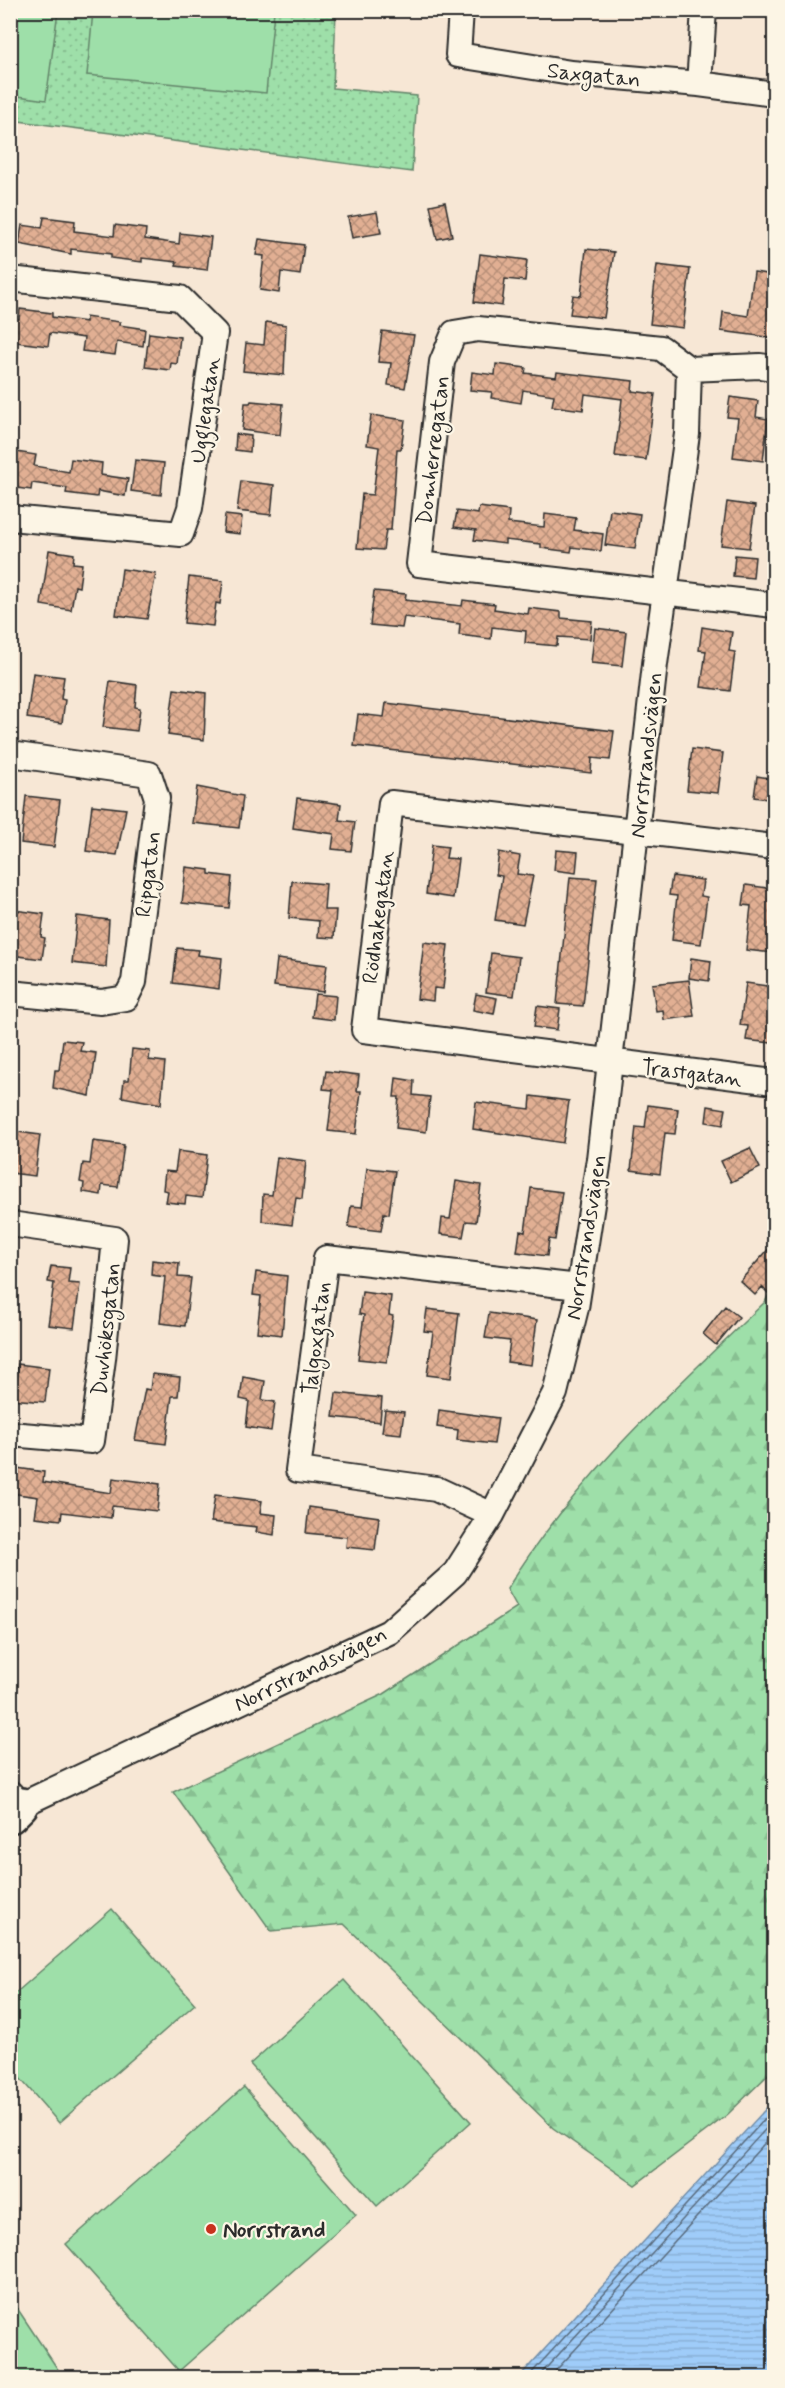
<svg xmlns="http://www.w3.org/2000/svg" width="785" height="2388" font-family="Mynerve,sans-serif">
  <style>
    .grass { fill: url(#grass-dots); stroke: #64856a; stroke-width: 1.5 }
    .forest { fill: url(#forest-firs); stroke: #64856a; stroke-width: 1.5 }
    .garden { fill: #9edfa9; stroke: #64856a; stroke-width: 1.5 }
    .water { fill: url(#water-rules); stroke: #718ca7; stroke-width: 1.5 }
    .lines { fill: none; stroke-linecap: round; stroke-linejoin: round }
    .shore { stroke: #596b7d; stroke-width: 1.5 }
    .building { fill: url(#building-cross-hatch); stroke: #2b2b2b; stroke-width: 1.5 }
    .street-casing { stroke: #2b2b2b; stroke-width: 28 }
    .secondary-casing { stroke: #2b2b2b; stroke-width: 38 }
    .street { stroke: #fcf5e5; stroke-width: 24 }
    .secondary { stroke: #fcf5e5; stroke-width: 33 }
    .poi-dot { fill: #c8321e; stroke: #fcf5e5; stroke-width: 2 }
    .labels { text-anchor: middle; stroke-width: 4.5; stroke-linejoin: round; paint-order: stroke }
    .street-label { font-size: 22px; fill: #2b2b2b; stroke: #fcf5e5 }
    .poi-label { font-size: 22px; font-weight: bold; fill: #2b2b2b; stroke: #fcf5e5; text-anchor: start }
  </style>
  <defs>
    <pattern id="grass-dots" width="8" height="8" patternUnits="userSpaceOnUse" patternTransform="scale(1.5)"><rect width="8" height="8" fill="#9edfa9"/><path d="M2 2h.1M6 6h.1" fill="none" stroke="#88c092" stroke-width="1.8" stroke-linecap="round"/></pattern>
    <pattern id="forest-firs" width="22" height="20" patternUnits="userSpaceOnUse" patternTransform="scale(1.5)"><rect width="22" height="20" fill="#9edfa9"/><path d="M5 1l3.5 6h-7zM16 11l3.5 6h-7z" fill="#88c092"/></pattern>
    <pattern id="water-rules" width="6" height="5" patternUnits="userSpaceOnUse" patternTransform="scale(1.5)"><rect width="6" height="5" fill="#9fccf9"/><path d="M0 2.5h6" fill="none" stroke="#89afd6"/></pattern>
    <pattern id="building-cross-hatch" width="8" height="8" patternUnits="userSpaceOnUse" patternTransform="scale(1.5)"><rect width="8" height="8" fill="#e1af93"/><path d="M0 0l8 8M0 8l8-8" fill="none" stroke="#b78f78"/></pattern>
  </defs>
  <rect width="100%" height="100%" fill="#f7e7d5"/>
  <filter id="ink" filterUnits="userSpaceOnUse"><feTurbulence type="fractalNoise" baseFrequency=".0167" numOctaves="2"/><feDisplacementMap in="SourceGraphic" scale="12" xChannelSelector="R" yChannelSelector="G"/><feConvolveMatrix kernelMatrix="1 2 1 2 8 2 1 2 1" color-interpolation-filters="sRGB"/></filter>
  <g filter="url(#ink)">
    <path class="grass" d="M11 11H336L333 88 417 96 412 172 11 120Z"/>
    <path class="forest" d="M774 1284V2069L727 2115 635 2185 553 2128 344 1924 271 1931 173 1792 384 1694 517 1607 507 1589C575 1478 672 1391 765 1302Z"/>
    <path class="garden" d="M11 10 58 11 46 100 11 95Z
      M93 11H274L266 93 87 75Z
      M112 1909 195 2004 59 2123 11 2068V1997Z
      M344 1980 471 2122 377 2206 250 2064Z
      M244 2087 356 2215 179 2371 66 2244Z
      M11 2299 63 2377H11Z"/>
    <path class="water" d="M774 2100V2377H519Z"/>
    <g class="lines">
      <path class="shore" d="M527 2378 774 2109
        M537 2378 774 2120
        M549 2378 774 2133"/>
    </g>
    <path class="building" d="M445 202 452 236 437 239 430 205Z
      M377 212 381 233 352 238 348 217Z
      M44 217 75 221 74 231 114 236 115 225 146 229 145 239 179 244 180 233 211 237 207 270 176 266 177 262 142 258V262L111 258V254L71 249V254L19 244 22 225 42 228Z
      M259 239 304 245 300 275 281 272 279 293 260 290 264 256 256 255Z
      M586 249 614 252 604 318 570 314 573 295 581 296Z
      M480 254 527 260 525 281 505 279 502 306 474 302Z
      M657 265 690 269 683 328 650 324Z
      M754 272 774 275V338L721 331 723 312 748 316Z
      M20 309 52 313V317L86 322V317L120 322 119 325 145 329 143 346 117 342 115 355 82 351 84 338 50 333 48 346 16 342 17 337H10V318L19 319Z
      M266 322 286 325 284 375 243 371 246 343 264 345Z
      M382 331 414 335 405 388 388 385 391 363 378 362Z
      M149 333 180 337 177 364 171 363 170 370 145 367Z
      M496 364 526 368 525 373 556 377 557 372 633 381 632 391 655 394 646 460 615 456 622 399 585 394 583 410 552 406 554 395 523 390 521 403 491 398 492 392 470 390 472 372 495 375Z
      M730 397 758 401 756 417 768 419 763 461 733 457 738 418 727 417Z
      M251 401 283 404 280 435 242 430 245 403H250Z
      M371 415 405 420 401 449H397L391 530H386L383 550 357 548 362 494 373 495 379 447 367 445Z
      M236 434 251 436 250 452 235 450Z
      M10 451 36 455 34 466 69 472 71 459 102 463 101 475 128 479 125 496 98 491 97 497 66 493 67 488 32 483 31 490 10 487Z
      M135 460 164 463 161 495 131 491Z
      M241 481 274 485 271 515 237 511Z
      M727 502 755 506 749 548 721 545Z
      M479 507 509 511 508 523 544 527 545 514 576 518 574 530 603 534 601 551 572 547 571 552 541 548V544L505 540V544L474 540 476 530 454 527 457 511 478 514Z
      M610 510 640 514 635 549 605 545Z
      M225 515 242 517 240 534 223 532Z
      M49 550 74 554 73 563 82 564 79 587 75 586 71 610 41 605Z
      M735 555 755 557 753 578 733 576Z
      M122 569 156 574 147 619 116 615Z
      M189 577 223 581 220 604 216 603 213 626 184 623Z
      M374 591 406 594 405 600 462 606 463 600 495 604 494 609 528 614 529 608 561 612V618L592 621 590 639 558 637 557 646 525 643 526 631 492 627 491 639 459 635 460 624 404 617 402 628 370 625Z
      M702 627 732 632 729 651 735 652 730 691 701 687 706 651 699 650Z
      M595 628 626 632 622 666 591 663Z
      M33 673 64 677 61 699 65 700 62 723 27 718Z
      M110 681 137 685 135 707 140 708 137 731 103 727Z
      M174 689 206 693 204 740 168 735Z
      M386 703 614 731 610 760 592 758 591 773 354 746 358 714 384 717Z
      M692 749 723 753 718 793 687 790Z
      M757 776 774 779V800L754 797Z
      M197 787 243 796 239 828 192 823Z
      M26 796 60 800 54 847 21 843Z
      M297 798 341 804 339 820 355 822 351 851 332 849 334 834 293 828Z
      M92 805 126 809 117 855 86 851Z
      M432 845 448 847 446 858 458 859 453 898 426 894Z
      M556 850 578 852 576 873 554 870Z
      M499 852 520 856 517 874 533 876 523 924 495 920 502 876 496 875Z
      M186 867 209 870V874L232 877 229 908 182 903Z
      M672 876 703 880 701 896 707 897 701 944 672 940 677 896 669 895Z
      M570 877 597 879 583 1006 557 1004Z
      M292 881 326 884 324 910H336L334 938 318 937 319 921 289 918Z
      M746 885 774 889V953L746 950 751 906 743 905Z
      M14 910 44 914 41 937 45 938 42 959 10 955Z
      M77 916 109 920 106 967 72 963Z
      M424 942 448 945 443 989 434 988 433 1001 417 999Z
      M177 948 199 950 198 955 222 958 219 989 173 983Z
      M491 953 519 957 514 996 486 992Z
      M691 958 711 961 709 981 689 978Z
      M277 959 327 965 323 992 274 986Z
      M689 980 694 1016 664 1020 663 1010 656 1011 652 984Z
      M746 983 774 987 770 1027H773L771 1043 746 1040 748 1026 740 1025Z
      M315 994 336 996 334 1020 312 1017Z
      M476 994 497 998 494 1014 473 1010Z
      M537 1006 560 1009 557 1030 534 1027Z
      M63 1040 82 1042 80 1051 96 1053 90 1096 53 1088 55 1070H59Z
      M132 1049 150 1051 149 1060 165 1062 161 1104 122 1097 124 1080H129Z
      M326 1071 359 1075 357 1091H361L356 1134 328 1131 333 1090 323 1089Z
      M396 1078 414 1081 413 1095 430 1097 426 1132 396 1128 399 1097H394Z
      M531 1096 569 1101 563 1143 473 1129 476 1102 530 1109Z
      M648 1105 678 1109 675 1134 665 1133 660 1174 631 1170 636 1127 645 1128Z
      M708 1106 726 1109 723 1125 706 1122Z
      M10 1131 40 1135 35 1176 10 1173Z
      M93 1141 124 1145 118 1187 102 1185 101 1195 83 1192 84 1183 80 1182 83 1163 90 1164Z
      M750 1148 760 1168 731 1182 721 1161Z
      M178 1151 207 1155 202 1198 186 1196 185 1204 166 1202 168 1191 163 1190 165 1171 175 1172Z
      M277 1157 306 1161 302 1199 296 1198 292 1225 262 1221 263 1194 272 1195Z
      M367 1168 395 1171 389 1214 384 1213 381 1231 348 1227 351 1206 362 1207Z
      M456 1181 481 1185 476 1222 466 1221 463 1237 440 1234 442 1218 450 1219Z
      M531 1188 562 1192 555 1240 549 1239 547 1256 517 1252 520 1231 525 1232Z
      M774 1243V1299L762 1287 755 1295 740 1281Z
      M152 1260 179 1263 178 1277 191 1278 185 1326 160 1323 165 1277 151 1275Z
      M51 1266 70 1268 68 1283 80 1284 74 1328 48 1325 54 1283 48 1282Z
      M256 1272 287 1276 282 1335 257 1332 261 1296 253 1295Z
      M362 1292 391 1296 389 1315 393 1316 387 1362 358 1359 364 1315 359 1314Z
      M725 1306 739 1317 716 1345 703 1334Z
      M427 1309 459 1313 451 1378 427 1375 433 1332 424 1331Z
      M489 1313 537 1320 531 1365 507 1362 510 1341 485 1338Z
      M18 1364 49 1368 45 1402 10 1399V1377L17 1378Z
      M152 1374 180 1377 178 1396H172L166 1444 135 1440 145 1389 150 1390Z
      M243 1377 265 1381 262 1400 275 1402 271 1431 246 1427 249 1401 240 1399Z
      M336 1393 382 1398 380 1422 333 1417Z
      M385 1410 404 1412 401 1434 382 1432Z
      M439 1410 498 1418 494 1444 457 1440 458 1430 437 1427Z
      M10 1467 44 1472 43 1482 111 1493 113 1478 160 1484 157 1511 112 1506 111 1518 62 1512 61 1520 35 1517 38 1497 10 1493Z
      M215 1495 262 1501 260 1513 276 1515 274 1535 256 1532 257 1527 211 1522Z
      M309 1507 379 1517 375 1550 346 1547 347 1537 306 1533Z"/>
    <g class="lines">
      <g class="street-casing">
        <path id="street" d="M461 10 458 55 571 73 699 84 774 94
          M699 84 704 10
          M10 279 180 298 215 333 190 508 181 534 10 518
          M689 369 661 348 478 329 454 333 442 362 419 564 774 605
          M689 369 760 366 774 368
          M10 754 149 774 157 798 134 982 126 998 101 1002 10 993
          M774 847 391 803 364 1030 774 1082
          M10 1224 115 1239 103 1359 92 1441 10 1434
          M492 1515 436 1489 298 1470 326 1258 579 1287
          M10 1793 21 1805 389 1632 455 1573 492 1515 555 1393 576 1308 599 1159 655 664 687 434 689 369"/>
      </g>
      <g class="secondary-casing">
        <path id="secondary" d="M10 1816 21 1805"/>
      </g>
      <use href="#street" class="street"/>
      <use href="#secondary" class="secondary"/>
    </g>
  </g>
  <circle class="poi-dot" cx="211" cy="2229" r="6"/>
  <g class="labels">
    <g class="street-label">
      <text transform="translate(594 74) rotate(6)" y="8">Saxgatan</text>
      <text transform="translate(204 410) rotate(-82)" y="8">Ugglegatan</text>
      <text transform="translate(432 450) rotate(-83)" y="8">Domherregatan</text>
      <text transform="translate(645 755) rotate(-84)" y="8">Norrstrandsvägen</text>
      <text transform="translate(147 874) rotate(-83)" y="8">Ripgatan</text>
      <text transform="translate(377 917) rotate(-83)" y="8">Rödhakegatan</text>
      <text transform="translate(692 1072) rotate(7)" y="8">Trastgatan</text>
      <text transform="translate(585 1237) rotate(-81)" y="8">Norrstrandsvägen</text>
      <text transform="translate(105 1329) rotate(-84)" y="8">Duvhöksgatan</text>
      <text transform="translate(315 1338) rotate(-83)" y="8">Talgoxgatan</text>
      <text transform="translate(310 1668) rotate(-26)" y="8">Norrstrandsvägen</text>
    </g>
    <g class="poi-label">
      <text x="223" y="2237">Norrstrand</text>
    </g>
  </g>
  <rect width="785" height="2388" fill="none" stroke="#fcf5e5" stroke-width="36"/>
  <rect x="18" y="18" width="749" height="2352" fill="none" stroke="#2b2b2b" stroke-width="2" filter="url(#ink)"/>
</svg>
